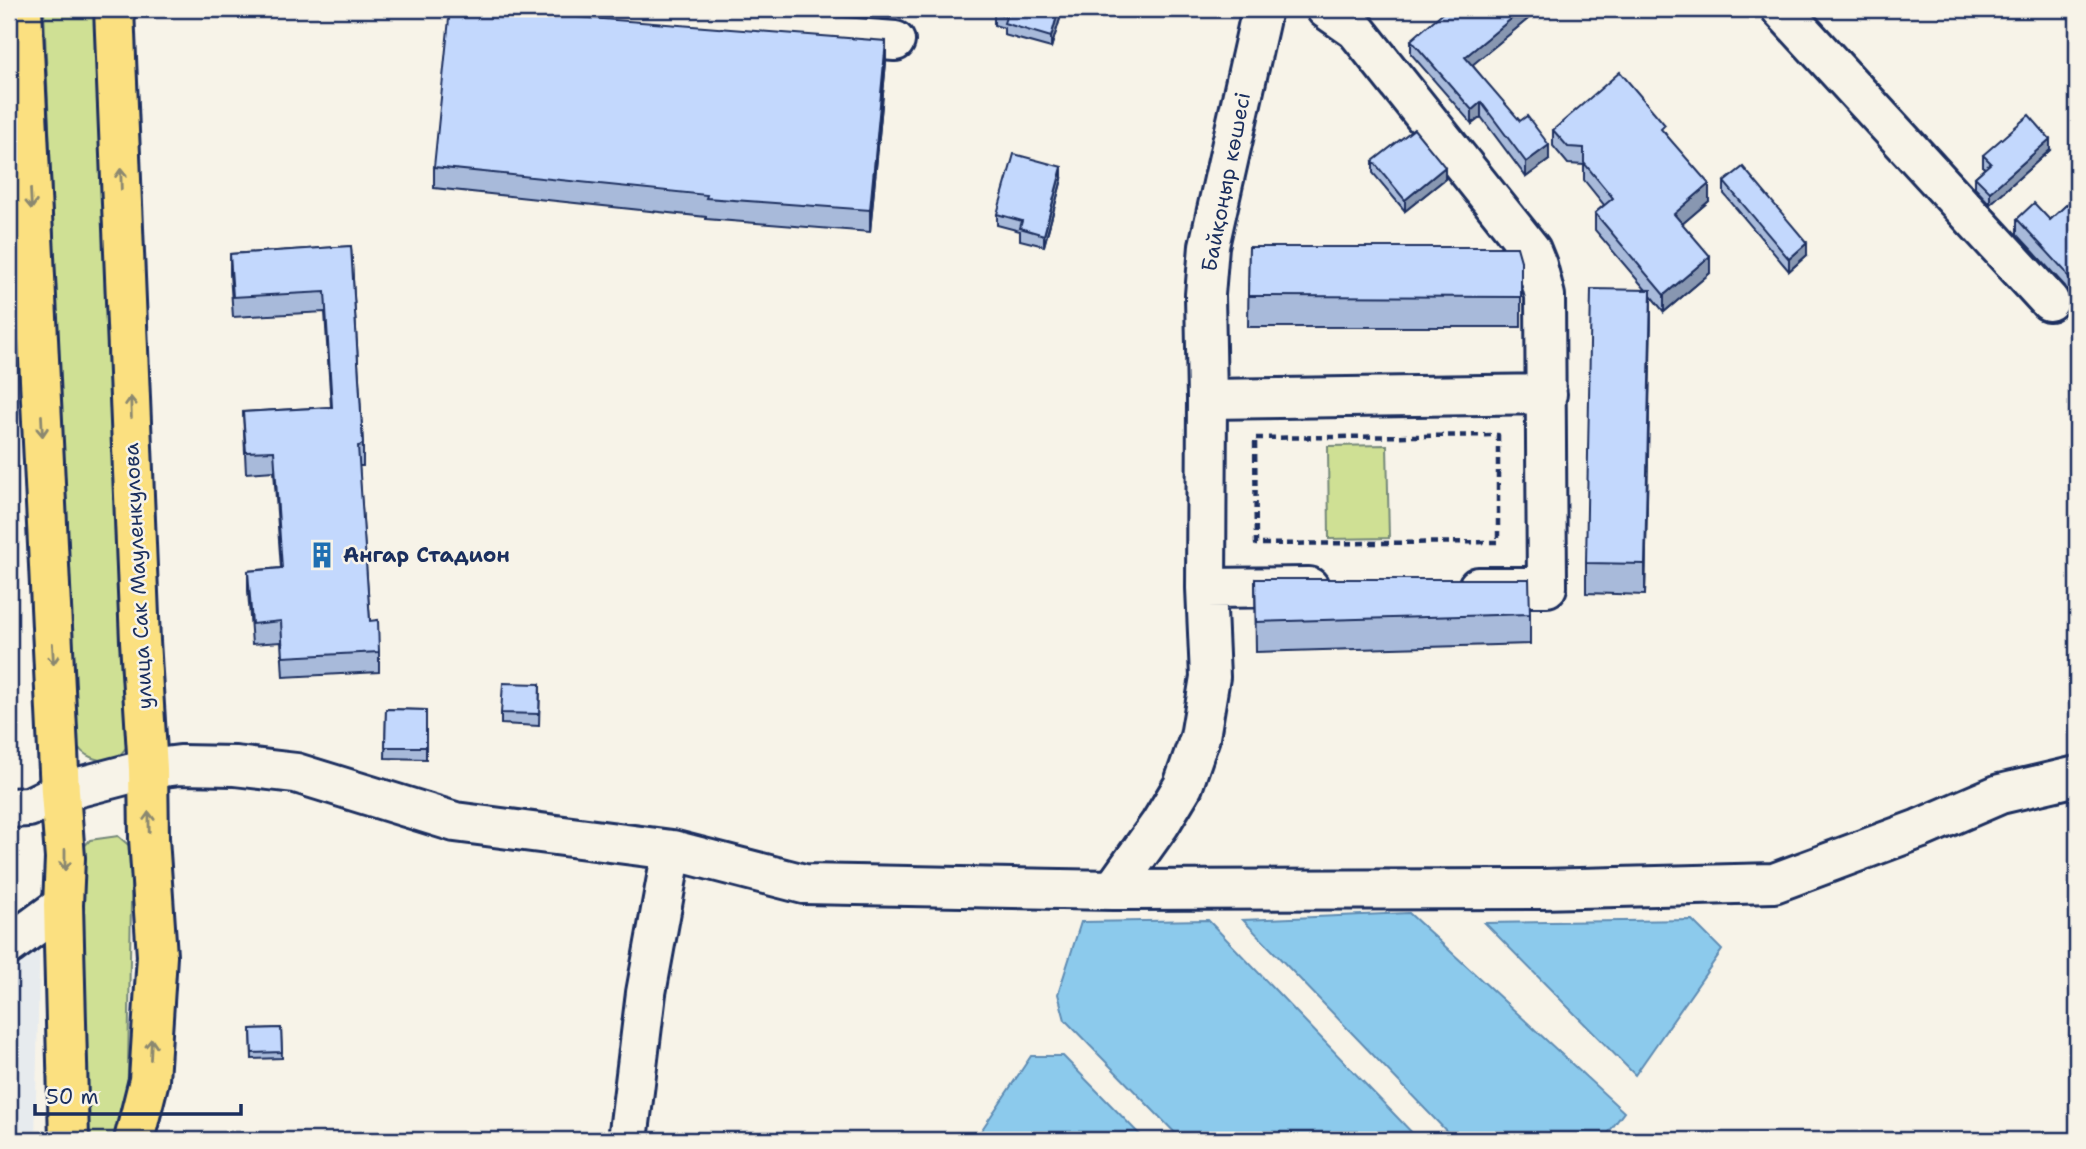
<svg xmlns="http://www.w3.org/2000/svg" width="2086" height="1149" font-family="'Shantell Sans',sans-serif">
  <style>
    .built { fill: #e7ebee }
    .green { fill: #cfe094; stroke: #758879; stroke-width: 2 }
    .water { fill: #8ccaec; stroke: #5f8cb3; stroke-width: 2 }
    .lines { fill: none; stroke-linecap: round; stroke-linejoin: round }
    .minor-casing { stroke: #1b2f5e; stroke-width: 44 }
    .major-casing { stroke: #1b2f5e; stroke-width: 44 }
    .path { stroke: #1b2f5e; stroke-width: 4.5; stroke-dasharray: 7 5; stroke-linecap: butt }
    .minor { stroke: #f7f3e8; stroke-width: 38 }
    .major { stroke: #fbe080; stroke-width: 38 }
    .wall { fill: #a8bada; stroke: #1b2f5e; stroke-width: 2 }
    .shaded-wall { fill: #8897b1; stroke: #1b2f5e; stroke-width: 2 }
    .building { fill: #c3d8fd; stroke: #1b2f5e; stroke-width: 2 }
    .oneway { stroke: #8b886f }
    .labels { text-anchor: middle; stroke-width: 5; stroke-linejoin: round; paint-order: stroke }
    .street-label { font-size: 21px; fill: #1b2f5e; stroke: #f7f3e8 }
    .poi-label { font-size: 21px; font-weight: bold; fill: #1b2f5e; stroke: #f7f3e8; text-anchor: start }
  </style>
  <rect width="100%" height="100%" fill="#f7f3e8"/>
  <filter id="ink" filterUnits="userSpaceOnUse"><feTurbulence type="fractalNoise" baseFrequency=".0143" numOctaves="2"/><feDisplacementMap in="SourceGraphic" scale="14" xChannelSelector="R" yChannelSelector="G"/><feConvolveMatrix kernelMatrix="1 2 1 2 8 2 1 2 1" color-interpolation-filters="sRGB"/></filter>
  <g filter="url(#ink)">
    <path class="built" d="M9 931H40L35 1140H9Z"/>
    <path class="green" d="M44 9H95L128 745C125 749 122 754 117 757 102 765 81 757 75 741Z
      M1387 445 1389 538 1329 539 1328 446Z
      M118 836 132 848 127 1122 121 1140H86L80 851 90 840Z"/>
    <path class="water" d="M1409 913 1624 1112 1603 1140H1455L1243 920Z
      M1208 920 1419 1140H1182L1065 1020 1058 994 1081 922Z
      M1692 920 1722 950 1635 1075 1485 923Z
      M1031 1056H1063L1145 1140H975Z"/>
    <g class="lines">
      <g class="minor-casing">
        <path id="minor" d="M477 9 895 41
          M1326 9 1356 30 1531 250 1537 265 1545 296 1547 587H1478
          M1781 9 2049 301
          M1207 399 1547 394
          M1206 588 1309 587
          M9 808 29 807 60 792 148 769 180 765 235 766 296 773 455 822 672 850 804 884 1113 890 1540 889 1774 883 1919 829 2000 794 2077 776
          M1113 890 1160 824 1183 786 1200 737 1210 677 1206 588 1207 399 1205 295 1209 246 1262 9
          M9 945 63 905
          M628 1140 646 993 672 850"/>
      </g>
      <g class="major-casing">
        <path id="major" d="M22 9 60 792 65 858 63 905 69 1140
          M114 9 140 641 148 769 149 838 157 956 149 1080 134 1140"/>
      </g>
      <path class="path" d="M1498 435V542L1256 544 1255 438Z"/>
      <use href="#minor" class="minor"/>
      <use href="#major" class="major"/>
    </g>
    <path class="wall" d="M808 9H890L889 19 819 13V10Z
      M1063 9 1051 48 1004 35V28L994 25V13Z
      M1540 9 1472 65 1549 160 1526 177 1481 117 1472 124 1411 54V40Z
      M886 62 870 232 706 219V217L434 188V167Z
      M1553 130 1665 133 1709 201 1682 224 1710 273 1664 312 1651 296 1645 595 1586 593V563L1646 290 1595 230V213L1604 205 1584 180V165L1568 164 1553 146Z
      M2050 150 1990 204 1975 188V177L1985 168 1983 167V155Z
      M1373 161 1445 179 1405 211 1373 173Z
      M2077 176V193L2076 192V177Z
      M1062 179 1044 246 1020 240V231L997 225V214Z
      M1724 182 1807 255 1789 271 1724 194Z
      M2077 195V291L2071 297 2065 286 2017 234V219L2050 220Z
      M351 246 363 445V466H359L370 621 379 652V672L283 677 281 642 252 644 248 591V571L281 568 274 471 246 473 243 412 331 407 325 312 233 317 230 274V254Z
      M1249 247 1521 261V327H1248Z
      M1255 579 1530 614V644L1256 652Z
      M540 684 539 726 501 724V713Z
      M386 709 426 710V759L385 758Z
      M281 1028 282 1058 252 1059 251 1029Z"/>
    <path class="shaded-wall" d="M1059 9H1063L1051 48V37Z
      M1523 9H1540L1465 71V57Z
      M886 41V62L870 232V210Z
      M1481 102V117L1472 124V110Z
      M2050 139V150L1990 204V192Z
      M1549 145V160L1526 177V162Z
      M1062 167V179L1044 246V235Z
      M1445 167V179L1405 211V200Z
      M1709 184V201L1674 231V214Z
      M1807 243V255L1789 271V259Z
      M1710 256V273L1664 312V295Z
      M2077 276V291L2071 297V282Z
      M1651 290V321L1645 595V564Z"/>
    <path class="building" d="M450 9H474L886 41 870 210 706 198 707 195 434 167Z
      M995 9H1059L1051 37 1004 23 1006 17 994 13Z
      M1447 9H1523L1465 57 1520 121 1527 116 1549 145 1526 162 1481 102 1472 110 1411 40Z
      M1620 72 1665 125 1661 129 1709 184 1674 214 1710 256 1664 295 1595 213 1613 198 1584 163V148L1568 147 1553 130Z
      M2029 115 2050 139 1990 192 1975 177 1991 163 1983 155Z
      M1414 129 1445 167 1405 200 1373 161Z
      M1014 154 1062 167 1044 235 1020 228 1022 221 997 214Z
      M1743 167 1807 243 1789 259 1724 182Z
      M2077 195V276L2071 282 2065 271 2017 219 2034 203 2050 220Z
      M351 246 363 445 358 446 370 621 378 620 379 652 283 657 281 621 252 624 248 571 282 568 274 451 246 452 243 412 332 407 325 292 233 297 230 254Z
      M1249 247H1517L1521 261V297L1248 296Z
      M1591 289 1651 290 1645 564 1586 563Z
      M1255 579H1529L1530 614 1256 622Z
      M503 683 540 684 539 714 501 713Z
      M386 709 426 710V747H385Z
      M281 1028 282 1052 252 1053 251 1029Z"/>
    <defs><path id="oneway-shaft" d="M-6 0H5M1.5-3L5.5 0L1.5 3" fill="none" stroke-width="1.6" stroke-linecap="round" stroke-linejoin="round" transform="scale(1.75)"/></defs>
    <g class="oneway">
      <use href="#oneway-shaft" transform="translate(121 179) rotate(-92)"/>
      <use href="#oneway-shaft" transform="translate(31 199) rotate(87)"/>
      <use href="#oneway-shaft" transform="translate(131 407) rotate(-92)"/>
      <use href="#oneway-shaft" transform="translate(42 426) rotate(87)"/>
      <use href="#oneway-shaft" transform="translate(53 654) rotate(87)"/>
      <use href="#oneway-shaft" transform="translate(149 822) rotate(-91)"/>
      <use href="#oneway-shaft" transform="translate(65 860) rotate(90)"/>
      <use href="#oneway-shaft" transform="translate(151 1049) rotate(-87)"/>
    </g>
  </g>
  <defs>
    <g id="building-bare" transform="scale(2.1)"><path d="M-4-6H4V6H1V3H-1V6H-4ZM-2.5-4.3h1.7v1.8h-1.7ZM.8-4.3h1.7v1.8H.8ZM-2.5-1h1.7V.8h-1.7ZM.8-1h1.7V.8H.8Z" fill="#1f6fb2" stroke="#f7f3e8" stroke-width="2.5" paint-order="stroke"/></g>
  </defs>
  <g fill-rule="evenodd">
    <use href="#building-bare" x="322" y="555"/>
  </g>
  <g class="labels">
    <g class="street-label">
      <text transform="translate(1226 182) rotate(-79)" y="7">Байқоңыр көшесі</text>
      <text transform="translate(138 576) rotate(-93)" y="7">улица Сак Мауленкулова</text>
    </g>
    <g class="poi-label">
      <text x="343" y="562">Ангар Стадион</text>
    </g>
  </g>
  <rect width="2086" height="1149" fill="none" stroke="#f7f3e8" stroke-width="35"/>
  <rect x="18" y="18" width="2051" height="1114" fill="none" stroke="#1b2f5e" stroke-width="2.5" filter="url(#ink)"/>
  <path d="M35 1104v10h206v-10" fill="none" stroke="#1b2f5e" stroke-width="3.5"/>
  <text x="46" y="1104" font-size="21" fill="#1b2f5e" stroke="#f7f3e8" stroke-width="5" paint-order="stroke">50 m</text>
</svg>
